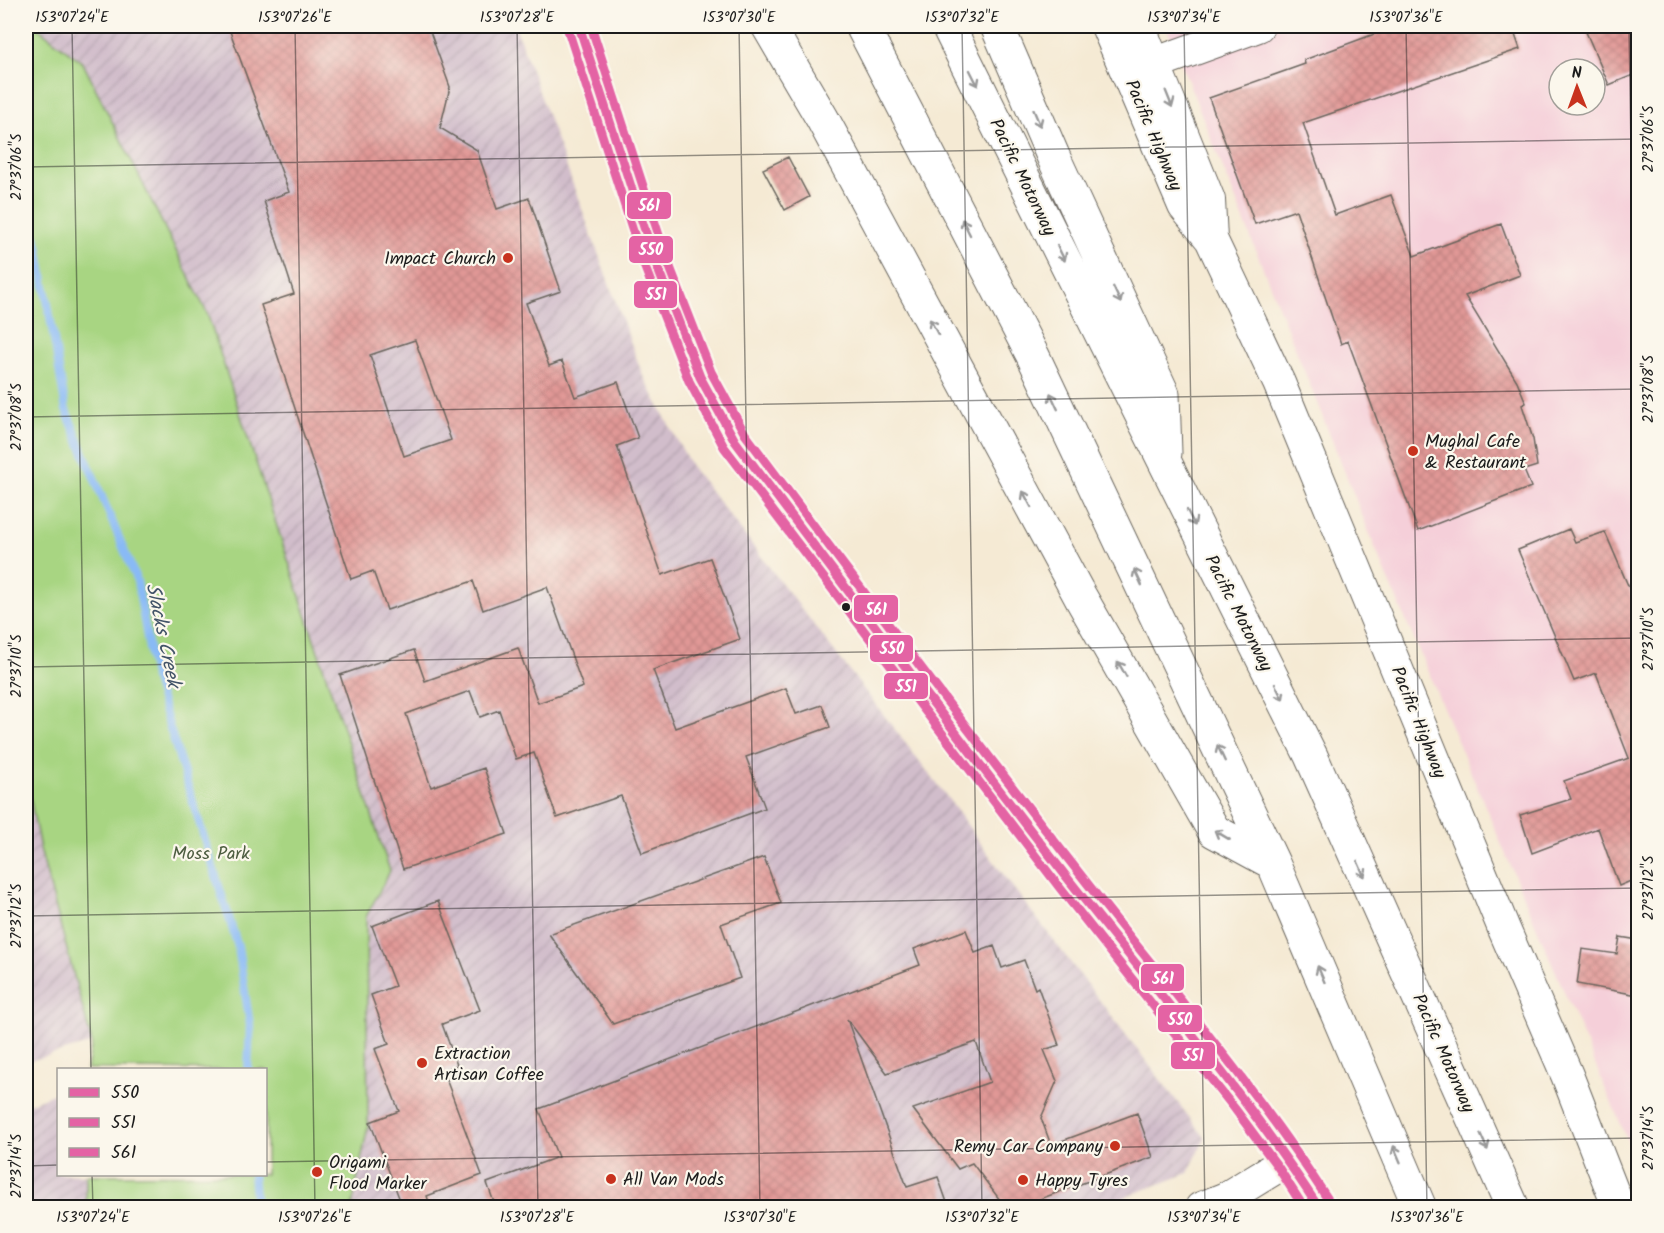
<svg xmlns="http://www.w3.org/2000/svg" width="1664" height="1233" font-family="Kalam,sans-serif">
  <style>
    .built { fill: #f5cfd9; fill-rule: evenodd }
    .industrial { fill: url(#industrial-furrows) }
    .park { fill: #a8d582; stroke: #62784f; stroke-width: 1.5 }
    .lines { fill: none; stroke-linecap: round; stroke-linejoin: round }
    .stream { stroke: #89baf5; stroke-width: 8 }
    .building { fill: url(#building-cross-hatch); fill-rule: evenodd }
    .minor-casing { stroke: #68645c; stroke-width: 34 }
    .highway-casing { stroke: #68645c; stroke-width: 35 }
    .minor { stroke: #fff; stroke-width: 32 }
    .highway { stroke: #fff; stroke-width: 33 }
    .bus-1-casing { stroke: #fbf7ec; stroke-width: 14 }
    .bus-2-casing { stroke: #fbf7ec; stroke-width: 14 }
    .bus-3-casing { stroke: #fbf7ec; stroke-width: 14 }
    .bus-1 { stroke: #e463a4; stroke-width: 9 }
    .bus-2 { stroke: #e463a4; stroke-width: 9 }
    .bus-3 { stroke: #e463a4; stroke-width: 9 }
    .oneway { stroke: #999 }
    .ticks { fill: none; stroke: #1c1c1c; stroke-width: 1.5; stroke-opacity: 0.45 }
    .poi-dot { fill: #c8321e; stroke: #fbf7ec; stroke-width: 2 }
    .bus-dot { fill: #1c1c1c; stroke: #fbf7ec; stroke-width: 2 }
    .labels { text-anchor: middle; stroke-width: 4.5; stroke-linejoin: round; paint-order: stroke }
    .street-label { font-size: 18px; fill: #1c1c1c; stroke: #fbf7ec }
    .poi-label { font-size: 18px; fill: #1c1c1c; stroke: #fbf7ec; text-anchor: start }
    .park-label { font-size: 18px; fill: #4d5d40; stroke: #fbf7ec }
    .water-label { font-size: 20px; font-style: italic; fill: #425368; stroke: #fbf7ec }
    .line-badge { stroke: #fbf7ec; stroke-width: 2 }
    .badge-label { font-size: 16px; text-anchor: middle; font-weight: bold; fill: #fff }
    .neatline { fill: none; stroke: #1c1c1c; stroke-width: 2 }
    .ticks-label { font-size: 15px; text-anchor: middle; fill: #1c1c1c }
  </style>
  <defs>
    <pattern id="industrial-furrows" width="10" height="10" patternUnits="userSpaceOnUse" patternTransform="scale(1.5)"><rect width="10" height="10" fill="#d1bdcb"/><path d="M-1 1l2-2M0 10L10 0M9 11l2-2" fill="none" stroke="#b3a2ae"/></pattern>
    <pattern id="building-cross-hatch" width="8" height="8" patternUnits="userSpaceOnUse" patternTransform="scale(1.5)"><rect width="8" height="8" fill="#e19896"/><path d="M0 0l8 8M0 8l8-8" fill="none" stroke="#c08281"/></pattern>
  </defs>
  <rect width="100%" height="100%" fill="#fbf7ec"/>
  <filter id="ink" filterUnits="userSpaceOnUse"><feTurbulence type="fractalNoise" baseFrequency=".0167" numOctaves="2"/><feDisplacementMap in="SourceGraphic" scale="12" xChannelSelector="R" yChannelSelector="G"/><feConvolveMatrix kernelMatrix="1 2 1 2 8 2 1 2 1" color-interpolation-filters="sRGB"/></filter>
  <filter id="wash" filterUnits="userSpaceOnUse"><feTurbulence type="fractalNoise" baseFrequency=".008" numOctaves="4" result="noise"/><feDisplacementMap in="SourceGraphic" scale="24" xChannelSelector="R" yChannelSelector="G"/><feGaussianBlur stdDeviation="1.35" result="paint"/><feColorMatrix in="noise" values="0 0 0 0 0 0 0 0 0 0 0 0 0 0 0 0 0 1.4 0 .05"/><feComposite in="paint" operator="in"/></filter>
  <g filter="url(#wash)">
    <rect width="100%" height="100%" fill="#f5ead4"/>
    <path class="built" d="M1166 26H1638V1165L1376 550ZM1559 69H1595V105H1559Z"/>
    <path class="industrial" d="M35 26H515L643 376 691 466 944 793 1008 881 1205 1138 1188 1173 1096 1208 352 1207 368 1126 366 916 390 871Z
      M26 776 40 849 92 1043 26 1062Z
      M58 1092V1174L86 1175V1207H26V1105Z"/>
    <path class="park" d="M26 26H35L83 63 207 313 390 871 366 917 368 1126 352 1207H86V1175L266 1174V1070L87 1069 92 1043 40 849 26 776Z"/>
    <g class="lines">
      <path class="stream" d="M26 212 38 246 66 410 137 581 154 677 238 947 250 1025 248 1070
        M253 1174 256 1208"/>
    </g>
    <g id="blocks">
      <path class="building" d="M228 26H428L450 87 440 128 477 150 497 209 529 198 561 291 526 303 549 366 562 361 575 397 618 382 638 438 617 446 662 575 710 558 740 639 653 670 675 728 786 688 796 714 822 705 830 727 746 757 765 808 642 853 621 796 557 818 534 753 516 759 499 710 480 717 470 691 406 714 431 787 484 768 507 834 403 869 340 675 414 650 425 681 518 648 538 703 583 687 547 587 483 610 473 581 387 610 373 571 351 579 261 305 294 294 264 201 289 192ZM415 340 451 440 404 456 370 355Z
        M1396 26H1512L1520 49 1303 123 1335 215 1391 195 1414 256 1501 224 1520 275 1465 296 1517 381 1526 403 1522 405 1533 439 1537 466 1524 470 1531 487 1418 531 1348 341 1341 344 1296 210 1255 224 1209 98 1305 64 1304 60Z
        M1604 26H1638V73L1609 85 1586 32Z
        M788 157 809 197 785 210 763 169Z
        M1569 529 1575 542 1605 532 1633 597 1638 595V878L1619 886 1598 828 1532 853 1520 815 1571 799 1564 781 1629 758 1596 673 1574 681 1518 550Z
        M764 857 781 903 721 924 740 978 613 1024 549 934Z
        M438 901 480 1010 442 1024 457 1065 443 1071 482 1175 427 1196 431 1208H403L370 1122 399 1111 375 1049 389 1044 371 995 395 986 372 926Z
        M966 930 975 953 994 946 1002 968 1024 960 1035 989 1038 987 1059 1045 1044 1050 1057 1081 1041 1118 1051 1145 1137 1113 1153 1157 1016 1208H1006L972 1163 958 1169 913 1109 990 1082 976 1042 887 1073 847 1019 907 1187 938 1177 949 1208H496L487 1183 558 1157 539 1109 920 965 914 949Z
        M1620 937 1638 940V995L1577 984 1582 949 1617 954Z"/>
    </g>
  </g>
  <g filter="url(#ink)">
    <use href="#blocks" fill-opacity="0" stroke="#68645c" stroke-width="1.5"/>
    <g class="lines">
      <g class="minor-casing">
        <path id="minor" d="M579 26 655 261 700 377 735 441 865 614 1070 881 1245 1102 1288 1160 1319 1208
          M1107 26 1184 206 1211 239 1279 383 1504 929 1567 1075 1619 1208
          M1139 26 1209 200 1211 239
          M1134 71 1258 26
          M1201 1208 1226 1198 1288 1160"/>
      </g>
      <g class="highway-casing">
        <path id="highway" d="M768 26 822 118 1081 598 1214 831 1273 863
          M862 26 1033 356 1273 863 1420 1208
          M948 26 1311 756 1513 1208
          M997 26 1053 156 1163 394 1165 453"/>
      </g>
      <use href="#minor" class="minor"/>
      <use href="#highway" class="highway"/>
      <g class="bus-1-casing">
        <path id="bus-1" d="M579 26 655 261 700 377 735 441C846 588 956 735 1069 880 1154 988 1244 1092 1319 1208"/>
      </g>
      <g class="bus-2-casing">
        <path id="bus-2" d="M568 30 644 265 689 381 724 447 1060 888 1235 1109 1278 1167 1304 1208"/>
      </g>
      <g class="bus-3-casing">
        <path id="bus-3" d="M591 26 666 257 711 372 745 434C856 582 966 729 1080 874 1164 982 1255 1086 1329 1201"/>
      </g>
      <use href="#bus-1" class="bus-1"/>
      <use href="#bus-2" class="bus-2"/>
      <use href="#bus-3" class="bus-3"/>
    </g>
    <defs><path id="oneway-shaft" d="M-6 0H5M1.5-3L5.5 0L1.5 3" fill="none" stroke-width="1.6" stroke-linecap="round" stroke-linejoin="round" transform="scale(1.5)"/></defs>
    <g class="oneway">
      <use href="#oneway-shaft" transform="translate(974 78) rotate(63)"/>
      <use href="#oneway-shaft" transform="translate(1169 99) rotate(68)"/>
      <use href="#oneway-shaft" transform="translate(1037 118) rotate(67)"/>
      <use href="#oneway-shaft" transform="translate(966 227) rotate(-117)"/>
      <use href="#oneway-shaft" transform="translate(1061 253) rotate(64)"/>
      <use href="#oneway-shaft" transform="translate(1117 295) rotate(65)"/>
      <use href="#oneway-shaft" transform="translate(934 327) rotate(-118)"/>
      <use href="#oneway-shaft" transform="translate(1054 401) rotate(-115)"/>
      <use href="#oneway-shaft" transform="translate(1027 499) rotate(-118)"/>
      <use href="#oneway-shaft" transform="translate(1191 518) rotate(63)"/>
      <use href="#oneway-shaft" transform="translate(1138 577) rotate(-115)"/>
      <use href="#oneway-shaft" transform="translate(1122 669) rotate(-120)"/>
      <use href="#oneway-shaft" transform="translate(1279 692) rotate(63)"/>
      <use href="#oneway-shaft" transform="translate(1221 753) rotate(-115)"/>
      <use href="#oneway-shaft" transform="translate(1222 835) rotate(-149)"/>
      <use href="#oneway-shaft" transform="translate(1361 869) rotate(66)"/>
      <use href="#oneway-shaft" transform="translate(1321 974) rotate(-113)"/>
      <use href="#oneway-shaft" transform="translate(1484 1142) rotate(66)"/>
      <use href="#oneway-shaft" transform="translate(1397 1154) rotate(-113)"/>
    </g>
  </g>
  <path class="ticks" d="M72 26 91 1070M295 26 315 1208M517 26 538 1208M739 26 760 1208M962 26 982 1208M1184 26 1205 1208M1406 26 1427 1208M1629 26 1638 592M26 167 1638 139M26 417 1638 389M26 667 1638 638M26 916 1638 888M266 1162 1638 1138M26 1166 58 1165M92 1174 93 1208"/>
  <g class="poi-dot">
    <circle cx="508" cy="258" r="6"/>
    <circle cx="1413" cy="451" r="6"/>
    <circle cx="422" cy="1063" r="6"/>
    <circle cx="1115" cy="1146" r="6"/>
    <circle cx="317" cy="1172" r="6"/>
    <circle cx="611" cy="1179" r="6"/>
    <circle cx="1023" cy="1180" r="6"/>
  </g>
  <circle class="bus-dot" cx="846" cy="607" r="5"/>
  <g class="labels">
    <g class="street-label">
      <text transform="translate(1154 135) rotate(67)" y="6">Pacific Highway</text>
      <text transform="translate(1023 177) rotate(64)" y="6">Pacific Motorway</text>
      <text transform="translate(1239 613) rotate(63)" y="6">Pacific Motorway</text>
      <text transform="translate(1419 722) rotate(68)" y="6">Pacific Highway</text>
      <text transform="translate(1444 1053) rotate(66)" y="6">Pacific Motorway</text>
    </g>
    <g class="poi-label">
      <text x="496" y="264" text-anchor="end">Impact Church</text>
      <text x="1425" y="447">Mughal Cafe<tspan x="1425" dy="21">&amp; Restaurant</tspan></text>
      <text x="434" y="1059">Extraction<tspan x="434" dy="21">Artisan Coffee</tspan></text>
      <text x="1103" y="1152" text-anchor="end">Remy Car Company</text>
      <text x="329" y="1168">Origami<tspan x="329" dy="21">Flood Marker</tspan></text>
      <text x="623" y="1185">All Van Mods</text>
      <text x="1035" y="1186">Happy Tyres</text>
    </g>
    <g class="park-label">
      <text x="211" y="859">Moss Park</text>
    </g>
    <g class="water-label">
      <text transform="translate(164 635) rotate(78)" y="7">Slacks Creek</text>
    </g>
  </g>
  <g class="line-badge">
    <rect x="626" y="191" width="46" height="29" rx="6" fill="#e463a4"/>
    <rect x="628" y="235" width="46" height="29" rx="6" fill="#e463a4"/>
    <rect x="633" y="280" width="45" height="29" rx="6" fill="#e463a4"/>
    <rect x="853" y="594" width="46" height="29" rx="6" fill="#e463a4"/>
    <rect x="869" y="634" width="45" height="29" rx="6" fill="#e463a4"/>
    <rect x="883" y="672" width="46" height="28" rx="6" fill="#e463a4"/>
    <rect x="1140" y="963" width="45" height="29" rx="6" fill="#e463a4"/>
    <rect x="1157" y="1004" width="46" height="29" rx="6" fill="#e463a4"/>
    <rect x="1170" y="1041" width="46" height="29" rx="6" fill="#e463a4"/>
  </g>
  <g class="badge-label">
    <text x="649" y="211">561</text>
    <text x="651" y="255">550</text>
    <text x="656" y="300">551</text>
    <text x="876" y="615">561</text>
    <text x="892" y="654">550</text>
    <text x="906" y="692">551</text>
    <text x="1163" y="984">561</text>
    <text x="1180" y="1025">550</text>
    <text x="1193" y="1061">551</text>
  </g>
  <rect width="1664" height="1233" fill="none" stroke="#fbf7ec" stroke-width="66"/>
  <rect x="57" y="1068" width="210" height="108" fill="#fbf7ec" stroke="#a29f99" stroke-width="1.5"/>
  <rect x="69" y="1088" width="30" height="9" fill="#e463a4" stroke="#a29f99" stroke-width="1.5"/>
  <text x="111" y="1098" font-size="18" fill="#1c1c1c">550</text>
  <rect x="69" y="1118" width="30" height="9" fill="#e463a4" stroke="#a29f99" stroke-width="1.5"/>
  <text x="111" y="1128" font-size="18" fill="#1c1c1c">551</text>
  <rect x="69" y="1148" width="30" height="9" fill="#e463a4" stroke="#a29f99" stroke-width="1.5"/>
  <text x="111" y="1158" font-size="18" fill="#1c1c1c">561</text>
  <g transform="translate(1577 87) rotate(359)"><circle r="28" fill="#fbf7ec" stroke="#a29f99" stroke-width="1.5"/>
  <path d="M0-4.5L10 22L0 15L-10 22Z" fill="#c8321e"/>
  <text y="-9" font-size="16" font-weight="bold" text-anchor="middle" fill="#1c1c1c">N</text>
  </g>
  <rect x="33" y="33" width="1598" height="1167" class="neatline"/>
  <g class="ticks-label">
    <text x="72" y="22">153°07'24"E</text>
    <text x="295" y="22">153°07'26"E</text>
    <text x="517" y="22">153°07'28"E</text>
    <text x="739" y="22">153°07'30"E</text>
    <text x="962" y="22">153°07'32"E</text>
    <text x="1184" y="22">153°07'34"E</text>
    <text x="1406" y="22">153°07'36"E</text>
    <text transform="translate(1648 139) rotate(-90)" y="5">27°37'06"S</text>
    <text transform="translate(16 167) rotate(-90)" y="5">27°37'06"S</text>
    <text transform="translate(1648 389) rotate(-90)" y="5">27°37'08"S</text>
    <text transform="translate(16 417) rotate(-90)" y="5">27°37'08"S</text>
    <text transform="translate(1648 639) rotate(-90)" y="5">27°37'10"S</text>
    <text transform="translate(16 666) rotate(-90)" y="5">27°37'10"S</text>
    <text transform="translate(1648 888) rotate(-90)" y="5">27°37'12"S</text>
    <text transform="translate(16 916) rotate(-90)" y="5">27°37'12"S</text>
    <text transform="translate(1648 1138) rotate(-90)" y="5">27°37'14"S</text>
    <text transform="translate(16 1166) rotate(-90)" y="5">27°37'14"S</text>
    <text x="93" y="1222">153°07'24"E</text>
    <text x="315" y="1222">153°07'26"E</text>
    <text x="537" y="1222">153°07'28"E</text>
    <text x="760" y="1222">153°07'30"E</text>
    <text x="982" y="1222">153°07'32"E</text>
    <text x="1204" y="1222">153°07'34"E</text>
    <text x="1427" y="1222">153°07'36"E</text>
  </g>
</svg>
